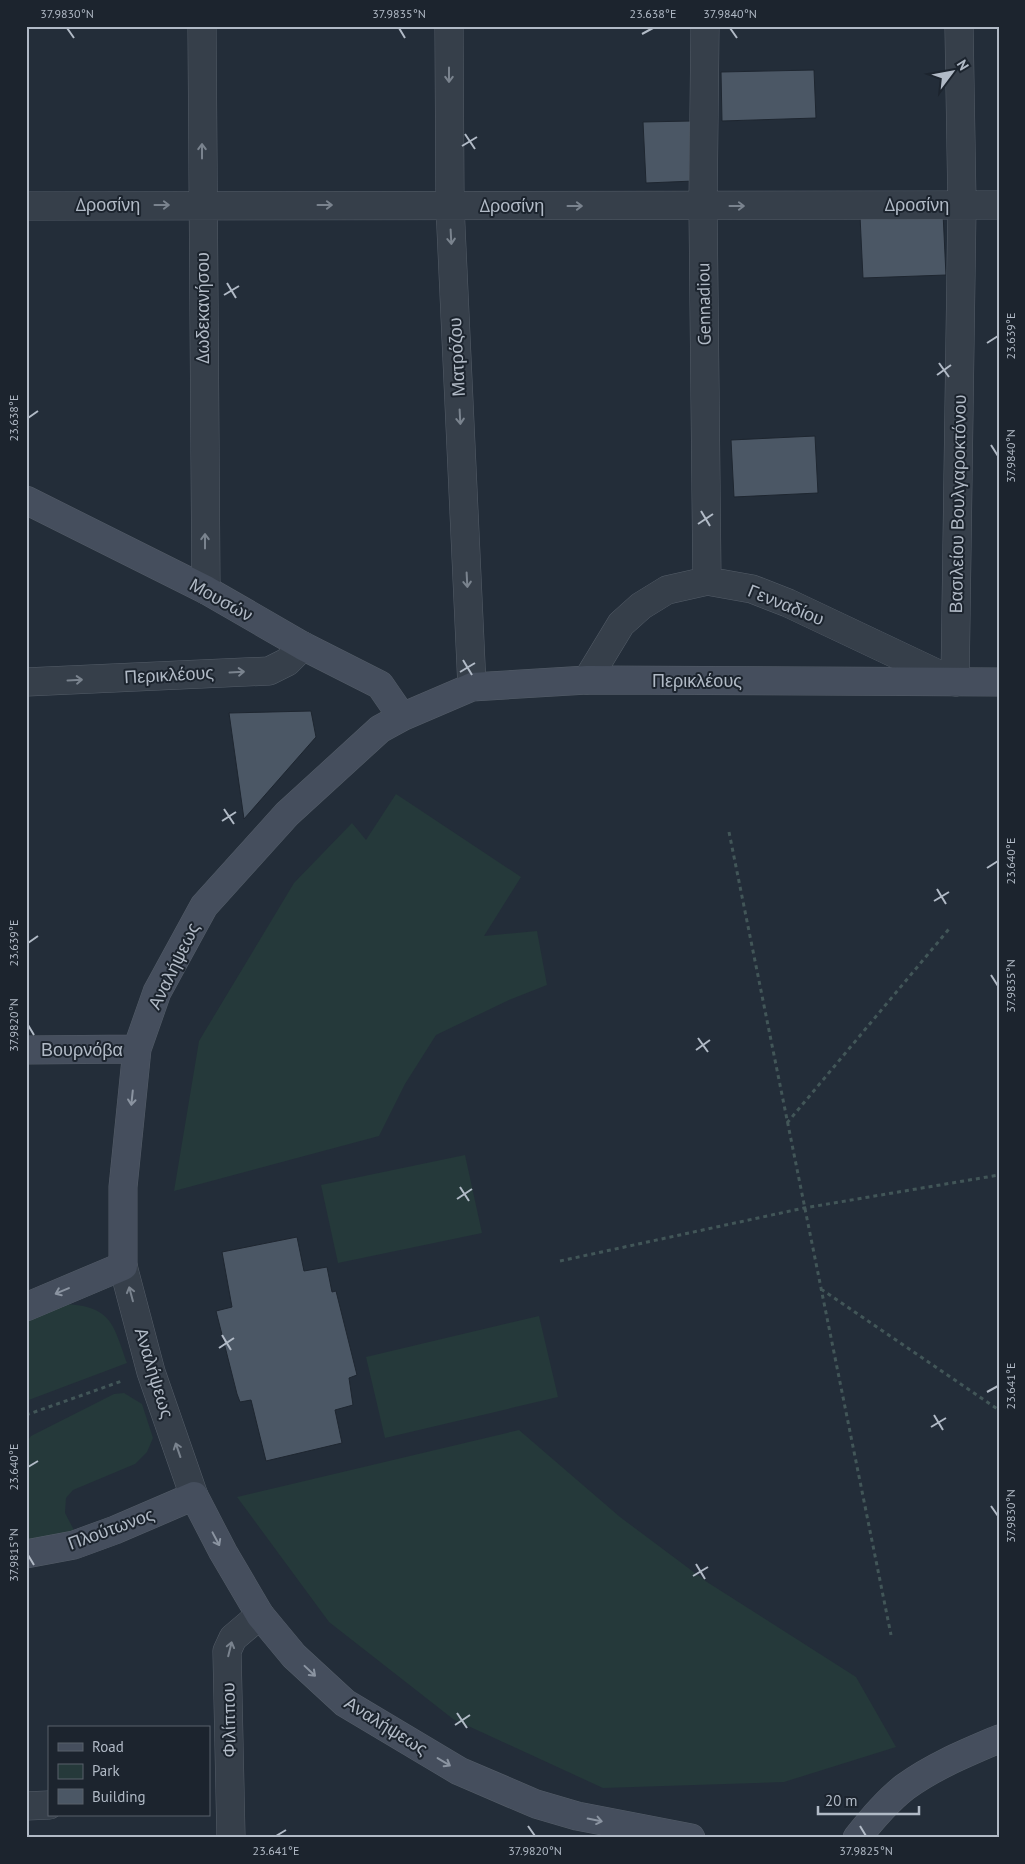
<svg xmlns="http://www.w3.org/2000/svg" width="1025" height="1864" font-family="'PT Sans',sans-serif">
  <style>
    .green { fill: #25393a }
    .building { fill: #4b5765; stroke: #1e2630 }
    .lines { fill: none; stroke-linecap: round; stroke-linejoin: round }
    .street-casing { stroke: #545d68; stroke-width: 29 }
    .secondary-casing { stroke: #545d68; stroke-width: 29 }
    .path { stroke: #425658; stroke-width: 3; stroke-dasharray: 4 4; stroke-linecap: butt }
    .street { stroke: #363f4a; stroke-width: 28 }
    .secondary { stroke: #454e5d; stroke-width: 28 }
    .oneway { stroke: #7a838e }
    .oneway2 { stroke: #8b94a1 }
    .ticks { fill: none; stroke: #b1bac6; stroke-width: 2 }
    .labels { text-anchor: middle; stroke-width: 4; stroke-linejoin: round; paint-order: stroke }
    .street-label { font-size: 18px; fill: #b1bac6; stroke: #1c242e }
    .neatline { fill: none; stroke: #b1bac6; stroke-width: 2 }
    .ticks-label { font-size: 12px; text-anchor: middle; fill: #b1bac6 }
  </style>
  <rect width="100%" height="100%" fill="#232d39"/>
  <path class="green" d="M396 794 521 877 484 936 537 931 547 985 509 1000 436 1035 405 1084 379 1136 174 1191 199 1041 294 883 352 823 366 840Z
    M465 1155 482 1233 338 1263 321 1185Z
    M64 1304C111 1306 113 1323 127 1363L26 1401V1318Z
    M539 1316 558 1397 385 1438 366 1357Z
    M124 1393 142 1404 153 1438 147 1452 135 1464 73 1490 66 1498 65 1513 75 1532 26 1543V1443L31 1436 114 1394Z
    M519 1430 620 1517 707 1582 856 1677 896 1747 784 1782 603 1788 453 1719 329 1622 237 1497Z"/>
  <path class="building" d="M814 70 816 118 722 121 721 72Z
    M691 121 694 181 646 183 643 122Z
    M943 213 946 275 863 278 860 216Z
    M815 436 818 493 734 497 731 440Z
    M311 711 316 737 244 819 229 713Z
    M297 1237 304 1271 327 1267 332 1292 336 1291 357 1375 349 1378 353 1405 335 1410 342 1443 266 1461 251 1400 240 1402 237 1394 216 1311 232 1307 222 1252Z"/>
  <g class="lines">
    <g class="street-casing">
      <path id="street" d="M202 26 206 590
        M449 26 450 206 472 687
        M705 26 703 206 707 581
        M26 206 999 205
        M587 680 621 624 641 606 667 590 707 581 752 589 788 603 955 682 962 205 959 26
        M26 682 269 671 287 662 303 646
        M123 1266 151 1372 194 1496
        M26 1806 49 1805
        M231 1838 227 1651 233 1638 260 1615"/>
    </g>
    <g class="secondary-casing">
      <path id="secondary" d="M26 500 206 590 303 646 380 685 402 717
        M26 1050 137 1049
        M26 1307 123 1266V1187L137 1049 157 992 204 906 287 814 380 729 402 717 472 687 587 680 999 682
        M26 1554 74 1545 115 1530 194 1496 223 1552 260 1615 294 1656 345 1703 459 1771 536 1804 577 1816 691 1838
        M857 1838C871 1820 887 1801 905 1787 934 1766 966 1753 999 1739"/>
    </g>
    <path class="path" d="M729 832 891 1635
      M787 1123 949 929
      M560 1261 804 1208 999 1175
      M821 1289 999 1410
      M26 1415 122 1381"/>
    <use href="#street" class="street"/>
    <use href="#secondary" class="secondary"/>
  </g>
  <defs><path id="oneway-shaft" d="M-6 0H5M1.5-3L5.5 0L1.5 3" fill="none" stroke-width="1.6" stroke-linecap="round" stroke-linejoin="round" transform="scale(1.25)"/></defs>
  <g class="oneway">
    <use href="#oneway-shaft" transform="translate(449 75) rotate(90)"/>
    <use href="#oneway-shaft" transform="translate(202 151) rotate(-90)"/>
    <use href="#oneway-shaft" transform="translate(162 205)"/>
    <use href="#oneway-shaft" transform="translate(325 205)"/>
    <use href="#oneway-shaft" transform="translate(575 206)"/>
    <use href="#oneway-shaft" transform="translate(737 206)"/>
    <use href="#oneway-shaft" transform="translate(451 237) rotate(87)"/>
    <use href="#oneway-shaft" transform="translate(460 417) rotate(87)"/>
    <use href="#oneway-shaft" transform="translate(205 541) rotate(-90)"/>
    <use href="#oneway-shaft" transform="translate(467 580) rotate(87)"/>
    <use href="#oneway-shaft" transform="translate(237 672) rotate(-3)"/>
    <use href="#oneway-shaft" transform="translate(75 680) rotate(-3)"/>
    <use href="#oneway-shaft" transform="translate(131 1294) rotate(-105)"/>
    <use href="#oneway-shaft" transform="translate(178 1450) rotate(-109)"/>
    <use href="#oneway-shaft" transform="translate(230 1649) rotate(-76)"/>
  </g>
  <g class="oneway2">
    <use href="#oneway-shaft" transform="translate(132 1098) rotate(96)"/>
    <use href="#oneway-shaft" transform="translate(62 1291) rotate(157)"/>
    <use href="#oneway-shaft" transform="translate(216 1539) rotate(62)"/>
    <use href="#oneway-shaft" transform="translate(310 1671) rotate(43)"/>
    <use href="#oneway-shaft" transform="translate(444 1762) rotate(31)"/>
    <use href="#oneway-shaft" transform="translate(595 1820) rotate(11)"/>
  </g>
  <path class="ticks" d="M67 28 74 38M399 28 405 38M730 28 737 38M642 34 653 28M465 134 475 149M462 146 477 137M227 283 236 298M224 295 239 286M987 343 998 336M939 363 949 377M937 375 951 365M28 418 38 411M991 445 998 456M701 511 710 526M698 524 713 514M463 660 472 675M460 672 475 663M224 809 234 824M222 821 236 812M987 868 998 861M937 889 946 904M934 901 949 892M28 943 38 936M991 975 998 986M28 1025 34 1035M698 1038 708 1052M696 1050 710 1040M460 1187 469 1201M457 1199 472 1189M222 1335 231 1350M219 1348 234 1338M987 1392 998 1386M934 1415 943 1430M931 1427 946 1418M28 1467 38 1461M991 1506 998 1516M28 1555 34 1565M696 1564 705 1579M693 1576 708 1567M457 1713 467 1728M455 1725 470 1715M528 1826 535 1836M860 1826 866 1836M276 1836 286 1830"/>
  <g class="labels">
    <g class="street-label">
      <text x="108" y="211">Δροσίνη</text>
      <text x="917" y="211">Δροσίνη</text>
      <text x="512" y="212">Δροσίνη</text>
      <text transform="translate(704 304) rotate(-91)" y="6">Gennadiou</text>
      <text transform="translate(203 308) rotate(-90)" y="6">Δωδεκανήσου</text>
      <text transform="translate(457 357) rotate(-93)" y="6">Ματρόζου</text>
      <text transform="translate(958 504) rotate(-89)" y="6">Βασιλείου Βουλγαροκτόνου</text>
      <text transform="translate(221 600) rotate(29)" y="6">Μουσών</text>
      <text transform="translate(786 605) rotate(22)" y="6">Γενναδίου</text>
      <text transform="translate(169 675) rotate(-3)" y="6">Περικλέους</text>
      <text x="697" y="687">Περικλέους</text>
      <text transform="translate(174 966) rotate(-64)" y="6">Αναλήψεως</text>
      <text x="82" y="1056">Βουρνόβα</text>
      <text transform="translate(154 1373) rotate(73)" y="6">Αναλήψεως</text>
      <text transform="translate(111 1529) rotate(-20)" y="6">Πλούτωνος</text>
      <text transform="translate(229 1720) rotate(-91)" y="6">Φιλίππου</text>
      <text transform="translate(386 1726) rotate(32)" y="6">Αναλήψεως</text>
    </g>
  </g>
  <rect width="1025" height="1864" fill="none" stroke="#1c242e" stroke-width="55"/>
  <rect x="48" y="1726" width="162" height="90" fill="#1c242e" stroke="#58606b"/>
  <rect x="58" y="1743" width="25" height="8" fill="#454e5d" stroke="#58606b"/>
  <text x="92" y="1752" font-size="15" fill="#b1bac6">Road</text>
  <rect x="58" y="1764" width="25" height="15" fill="#25393a" stroke="#58606b"/>
  <text x="92" y="1776" font-size="15" fill="#b1bac6">Park</text>
  <rect x="58" y="1789" width="25" height="15" fill="#4b5765" stroke="#58606b"/>
  <text x="92" y="1802" font-size="15" fill="#b1bac6">Building</text>
  <g transform="translate(952 72) rotate(58)" stroke="#1c242e" stroke-width="4" paint-order="stroke">
  <path d="M0-4L9 19L0 12L-9 19Z" fill="#b1bac6"/>
  <text y="-8" font-size="14" font-weight="bold" text-anchor="middle" fill="#b1bac6">N</text>
  </g>
  <path d="M818 1806v8h101v-8" fill="none" stroke="#b1bac6" stroke-width="2.5"/>
  <text x="825" y="1806" font-size="15" fill="#b1bac6" stroke="#1c242e" stroke-width="4" paint-order="stroke">20 m</text>
  <rect x="28" y="28" width="970" height="1808" class="neatline"/>
  <g class="ticks-label">
    <text x="67" y="18">37.9830°N</text>
    <text x="399" y="18">37.9835°N</text>
    <text x="653" y="18">23.638°E</text>
    <text x="730" y="18">37.9840°N</text>
    <text transform="translate(1011 336) rotate(-90)" y="4">23.639°E</text>
    <text transform="translate(14 418) rotate(-90)" y="4">23.638°E</text>
    <text transform="translate(1011 456) rotate(-90)" y="4">37.9840°N</text>
    <text transform="translate(1011 861) rotate(-90)" y="4">23.640°E</text>
    <text transform="translate(14 943) rotate(-90)" y="4">23.639°E</text>
    <text transform="translate(1011 986) rotate(-90)" y="4">37.9835°N</text>
    <text transform="translate(14 1025) rotate(-90)" y="4">37.9820°N</text>
    <text transform="translate(1011 1386) rotate(-90)" y="4">23.641°E</text>
    <text transform="translate(14 1467) rotate(-90)" y="4">23.640°E</text>
    <text transform="translate(1011 1516) rotate(-90)" y="4">37.9830°N</text>
    <text transform="translate(14 1555) rotate(-90)" y="4">37.9815°N</text>
    <text x="276" y="1855">23.641°E</text>
    <text x="535" y="1855">37.9820°N</text>
    <text x="866" y="1855">37.9825°N</text>
  </g>
</svg>
